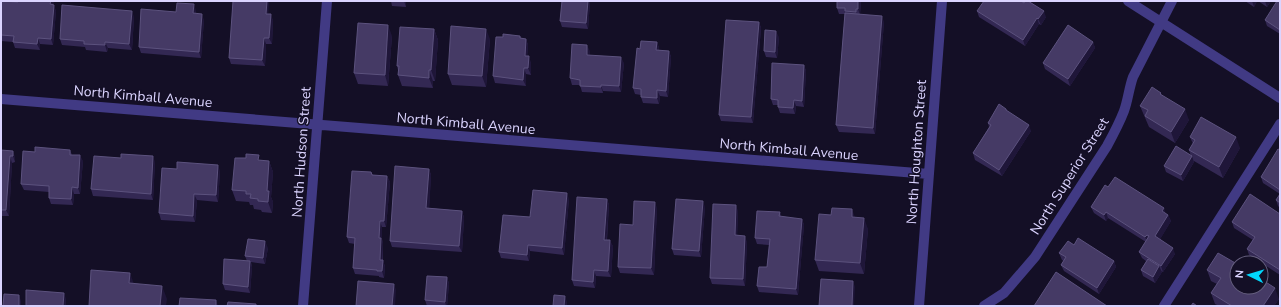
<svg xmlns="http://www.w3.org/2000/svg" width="1281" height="307" font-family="'Nunito Sans',sans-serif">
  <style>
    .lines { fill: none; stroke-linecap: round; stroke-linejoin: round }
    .minor { stroke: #413a84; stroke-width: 10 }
    .wall { fill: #332853 }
    .shaded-wall { fill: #1f1639 }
    .building { fill: #453a65; stroke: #5c527e }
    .labels { text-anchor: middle; stroke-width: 3; stroke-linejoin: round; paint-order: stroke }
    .street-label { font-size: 14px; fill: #dbd4ff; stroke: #140f26 }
  </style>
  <rect width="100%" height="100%" fill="#140f26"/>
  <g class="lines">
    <path class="minor" d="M1128 1 1280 98
      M1 99 929 174
      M303 306 327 1
      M919 306 942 1
      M984 306 1004 293 1035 257 1107 146C1113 135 1119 124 1124 111 1128 100 1129 88 1133 77L1172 1
      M1164 306 1280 124"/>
  </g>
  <path class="wall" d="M1 1 53 5 56 11 53 45 40 44V50L15 48 13 42 1 41Z
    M391 1H406V7L392 6Z
    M861 1 860 14 884 22 875 134 839 132 836 125 845 14H839L837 8Z
    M1245 1H1257L1254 7Z
    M1258 1H1271L1267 7Z
    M1280 1V34L1267 26 1265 20Z
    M590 2 588 29 562 27 560 21Z
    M196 11V14L204 20 201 58 141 53 139 47 176 12Z
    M977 11 1046 17 1041 25 1039 24 1025 46 979 17Z
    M268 14 273 20 272 44H266L265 66 231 64 229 58Z
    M134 17 132 50 108 48 107 52 86 50 85 47 62 45 60 39Z
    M759 22 761 28 753 123 721 121 719 115Z
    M434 29 438 40 435 81H433V88L402 86 398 75V70L397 66Z
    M392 36 388 86 358 84 354 73Z
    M520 36 521 38 526 39 528 45 527 56 531 63V75L526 74V86L495 83 493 76 503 37Z
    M779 37 777 58 766 57 764 51Z
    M490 39 486 87 452 85 448 74Z
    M657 42 659 48V50L669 51 671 57 668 97 660 96 659 104 643 103 641 97V95L635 94 633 88 640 49Z
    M1093 42 1095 48 1070 86 1045 69 1043 63Z
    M590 51 589 55 624 63 621 92 603 91V93L582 92 580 85H572L570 78Z
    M804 65 806 71 804 107 796 106 795 114 780 113 778 107V105H773L771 99Z
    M1161 93 1162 96 1189 120 1175 143 1149 127 1140 106Z
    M1006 109 1007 111 1031 131 1002 176 975 160 973 153 989 127 988 123Z
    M1190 137 1240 148 1223 178 1194 161V162L1183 181 1166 172 1164 166 1191 156 1189 150 1193 144Z
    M1 150 15 157V162L12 163 9 216H1Z
    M70 150 72 155 83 161 80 194H74L73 205 51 204 49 198V192L24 190 21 184 35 152Z
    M1280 150V208L1278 206 1276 200 1280 194 1263 183 1261 177Z
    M261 160 269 161 273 172 271 197 273 202 272 213 262 212 261 210 254 209 253 205H250L249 202 236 201 232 190Z
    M155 162 153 200 93 196 91 189Z
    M429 169 431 175 429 208 462 211 464 218 462 252 392 247 390 241Z
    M220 171 218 202 197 200 195 222 161 220 159 213Z
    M371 172 373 175 387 176 390 182 386 227H382V239L383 244V260L385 267 384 278 379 277V276L355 274 353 268 355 244 349 243 347 237Z
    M1108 187 1168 215 1171 221 1160 239 1175 254 1163 272 1161 271 1162 272 1155 283 1143 276 1141 270 1146 261 1142 258 1139 252 1146 242 1108 218 1106 221 1094 213 1091 207Z
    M569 199 564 255 530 251 529 261 501 258 499 252 530 217Z
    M607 199 609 205 607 240 613 246 611 277 596 276 595 288 574 286 572 280Z
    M705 207 701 257 674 255 672 249Z
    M657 208 654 275 620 273 618 267 633 225Z
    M738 211 737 235 747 242 745 286 712 284 710 278Z
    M780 212 781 217 802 219 804 225 798 295 759 292 757 286 767 267 769 245 757 244 755 238Z
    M1280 214V275L1249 255 1247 249 1253 240 1234 228 1232 222Z
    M855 217 868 229 864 274 819 271 815 260Z
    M1074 245 1114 261 1116 267 1099 294 1064 271 1061 265 1064 261 1062 260 1059 253Z
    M268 248 265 264 251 262 252 267 250 293 225 290 223 284 247 261 245 256Z
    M1207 270 1279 299 1274 306H1219L1215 304 1211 293 1217 284 1211 281Z
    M447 277 449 284 447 306H427L425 300Z"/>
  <path class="shaded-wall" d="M51 1H54L53 11 50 4Z
    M267 1H269L268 20 266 14Z
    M404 1H406V7Z
    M588 1H590V2L588 29 586 23Z
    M858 1H861L860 15 858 9Z
    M1252 1H1257L1254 7Z
    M1265 1H1271L1267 7Z
    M194 4 196 11V20L193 13Z
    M54 5 56 11 53 45 51 39Z
    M132 11 134 17 132 50 129 44Z
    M1044 11 1046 17 1041 25 1038 19Z
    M202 14 204 20 201 58 199 52Z
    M271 14 273 20 272 44 269 38Z
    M882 16 884 22 875 134 873 128Z
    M1037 18 1039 24 1025 46 1023 40Z
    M759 22 761 28 753 123 751 117Z
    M388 25 392 36 388 86 385 75Z
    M434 29 438 40 435 81 431 70Z
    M486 29 490 39 486 87 482 76Z
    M776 31 779 37 777 58 775 52Z
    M38 38 40 44V50L37 44Z
    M264 38 266 44 265 66 262 60Z
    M526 39 528 45 527 63 525 56Z
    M105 42 108 48 107 52 105 45Z
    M657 42 659 48 658 56 656 50Z
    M1093 42 1095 48 1070 86 1068 79Z
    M587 45 590 51 589 61 587 55Z
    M669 51 671 57 668 97 666 91Z
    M529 56 531 63V75L528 68Z
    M621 57 624 63 621 92 619 86Z
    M804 65 806 71 804 107 802 101Z
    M524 68 526 74V86L523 80Z
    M429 70 433 81V88L429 78Z
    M601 85 603 91V93L601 87Z
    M657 90 660 96 659 104 657 98Z
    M794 100 796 106 795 114 793 108Z
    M1185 109 1189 120 1175 143 1171 132Z
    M1029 125 1031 131 1002 176 999 170Z
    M1236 137 1240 148 1223 178 1219 167Z
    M13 151 15 157V162L13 156Z
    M80 155 83 161 80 194 78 188Z
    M10 156 12 163 9 216 6 210Z
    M153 156 155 162 153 200 151 194Z
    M1192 156 1194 162 1183 181 1181 175Z
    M269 161 273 172 271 197 273 202 272 213 268 202 267 191Z
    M218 165 220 171 218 202 216 195Z
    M429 169 431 175 429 214 426 208Z
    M387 176 390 182 386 227 384 221Z
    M72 187 74 194 73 205 71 199Z
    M567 193 569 199 564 255 562 248Z
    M194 194 197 200 195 222 193 216Z
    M607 199 609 205 606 246 604 240Z
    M703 201 705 207 701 257 699 251Z
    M655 202 657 208 654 275 651 268Z
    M736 205 738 211 737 241 735 235Z
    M1164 208 1166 214 1162 211Z
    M852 209 856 220 852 217Z
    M462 211 464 218 462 252 459 246Z
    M1106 212 1108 218 1106 221 1104 215Z
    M1168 215 1171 221 1158 243 1155 236Z
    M864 218 868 229 864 274 860 263Z
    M802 219 804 225 798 295 796 289Z
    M380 221 382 227V239L383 244 382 267 380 260 379 238Z
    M1147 235 1149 241 1148 243 1145 237Z
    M745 236 747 242 745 286 743 279Z
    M610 240 613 246 611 277 608 271Z
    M265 241 268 248 265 264 263 258Z
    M528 245 530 251 529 261 527 255Z
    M1173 248 1175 254 1163 272 1161 266Z
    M383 260 385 267 384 278 382 271Z
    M250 261 252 267 250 293 248 287Z
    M1114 261 1116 267 1099 294 1097 288Z
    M1159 266 1162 272 1155 283 1153 277Z
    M594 270 596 276 595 288 593 282Z
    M130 273 135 287 129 283Z
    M447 277 449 284 447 306H446L445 302Z
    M853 281 855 287 854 306H852Z
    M394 284 396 290 395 306H392Z
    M162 286 167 299 166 306H160Z
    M1275 288 1279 299 1274 306H1263Z
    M64 293 66 299V306H63Z
    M19 295 21 301V306H19Z
    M565 296 567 302V306H564Z
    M216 300 218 306H216Z"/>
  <path class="building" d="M1 1 18 2V1H51L50 4 54 5 51 39 38 38 37 44 13 42 14 36 1 35Z
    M233 1H267L266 14H271L269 38H264L262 60 229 58Z
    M562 1H588L586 23 560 21Z
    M837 1H858V9H856V12L845 11V8H837Z
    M984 1H1021L1024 3 1025 1H1028L1044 11 1038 19 1037 18 1023 40 977 11Z
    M1277 1H1280V30L1265 20Z
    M177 3 194 4 193 13 202 14 199 52 139 47 141 9 176 12Z
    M62 5 132 11 129 44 105 42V45L84 44V41L60 39Z
    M845 13 882 16 873 128 836 125Z
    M726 20 759 22 751 117 719 115Z
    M358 23 388 25 385 75 354 73Z
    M1068 25 1093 42 1068 79 1043 63Z
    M451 26 486 29 482 76 448 74Z
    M400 27 434 29 431 70H429V78L398 75 399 66H397Z
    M765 30 776 31 775 52 764 51Z
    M503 34 520 36V38L526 39 525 56H529L528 68H524L523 80 493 76 496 37H503Z
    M641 41 657 42 656 50 669 51 666 91 657 90V98L641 97V89L633 88 637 48 640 49Z
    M572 44 587 45V55L621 57 619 86 601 85V87L580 86V80L570 78Z
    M772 63 804 65 802 101 794 100 793 108 778 107V100L771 99Z
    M1152 87 1161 93 1160 94 1185 109 1171 132 1145 116 1148 110 1140 106Z
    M999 104 1006 109V110L1029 125 999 170 973 153 991 125 988 123Z
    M1201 117 1236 137 1219 167 1189 150 1195 140 1190 137Z
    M1176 146 1192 156 1181 175 1164 166Z
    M35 147 70 150V155H80L78 188 72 187 71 199 49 198V186L21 184 23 151 35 152Z
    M1278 149 1280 150V190L1261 177Z
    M1 150 13 151V156H10L6 210H1Z
    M121 154 153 156 151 194 91 189 94 156 121 158Z
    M246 154 259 155 258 160 269 161 267 191H269L268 202 258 201V199L250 198 251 194H246V191L232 190 235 158H246Z
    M177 162 218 165 216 195 194 194 193 216 159 213 162 168 177 169Z
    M395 166 429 169 426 208 462 211 459 246 390 241Z
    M352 171 371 172 372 175 387 176 384 221H380L379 238H381L380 260H383L382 271H377V270L353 268 355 238 347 237Z
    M1115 177 1164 208 1162 211 1168 215 1155 236 1173 248 1161 266 1139 252 1149 236 1147 235 1145 237 1106 212 1104 215 1091 207 1105 185 1108 187Z
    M533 190 567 193 562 248 528 245 527 255 499 252 503 215 530 217Z
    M1250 194 1280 214V270L1247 249 1255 237 1232 222Z
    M1280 194V203L1276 200Z
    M577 197 607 199 604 240H610L608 271 594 270 593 282 572 280Z
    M676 199 703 201 699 251 672 249Z
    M634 201 655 202 651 268 618 267 620 224 633 225Z
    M713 204 736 205 735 235 745 236 743 279 710 278Z
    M832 208 852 209V217L864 218 860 263 815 260 819 214 831 215Z
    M757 211 780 212 779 216 802 219 796 289 757 286 759 267H767L770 239 755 238Z
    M1078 238 1114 261 1097 288 1061 265 1066 257 1059 253 1068 241 1074 245Z
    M248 239 265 241 263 258 245 256Z
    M1218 253 1237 264V287H1261V279L1275 288 1263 306H1232L1211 293 1221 278 1207 270Z
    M224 259 250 261 248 287 223 284Z
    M1148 259 1159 266 1153 277 1141 270Z
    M91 270 130 273 129 283 162 286 160 306H89Z
    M1056 272 1107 306H1034Z
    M427 276 447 277 445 302 425 300Z
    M821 279 853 281 852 306H819Z
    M358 281 394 284 392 306H356Z
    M26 290 64 293 63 306H26Z
    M4 294 19 295V306H3Z
    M554 295 565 296 564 306H553Z
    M180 298 216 300V306H179Z
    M228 302 256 304V306H227Z
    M1193 303 1197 306H1191Z"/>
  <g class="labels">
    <g class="street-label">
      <text transform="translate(143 96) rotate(5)" y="5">North Kimball Avenue</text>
      <text transform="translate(466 123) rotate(5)" y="5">North Kimball Avenue</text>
      <text transform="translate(789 149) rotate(5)" y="5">North Kimball Avenue</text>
      <text transform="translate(301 152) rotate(-86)" y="5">North Hudson Street</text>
      <text transform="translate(916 152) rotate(-86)" y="5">North Houghton Street</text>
      <text transform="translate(1069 176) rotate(-58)" y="5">North Superior Street</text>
    </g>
  </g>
  <rect width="1281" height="307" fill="none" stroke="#dbd4ff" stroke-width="4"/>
  <g transform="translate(1249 275) rotate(275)"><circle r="19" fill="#140f26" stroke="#645e7d"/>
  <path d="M0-3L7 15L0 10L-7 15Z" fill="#01d6fd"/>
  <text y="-6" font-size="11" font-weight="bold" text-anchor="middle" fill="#dbd4ff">N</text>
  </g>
</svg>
